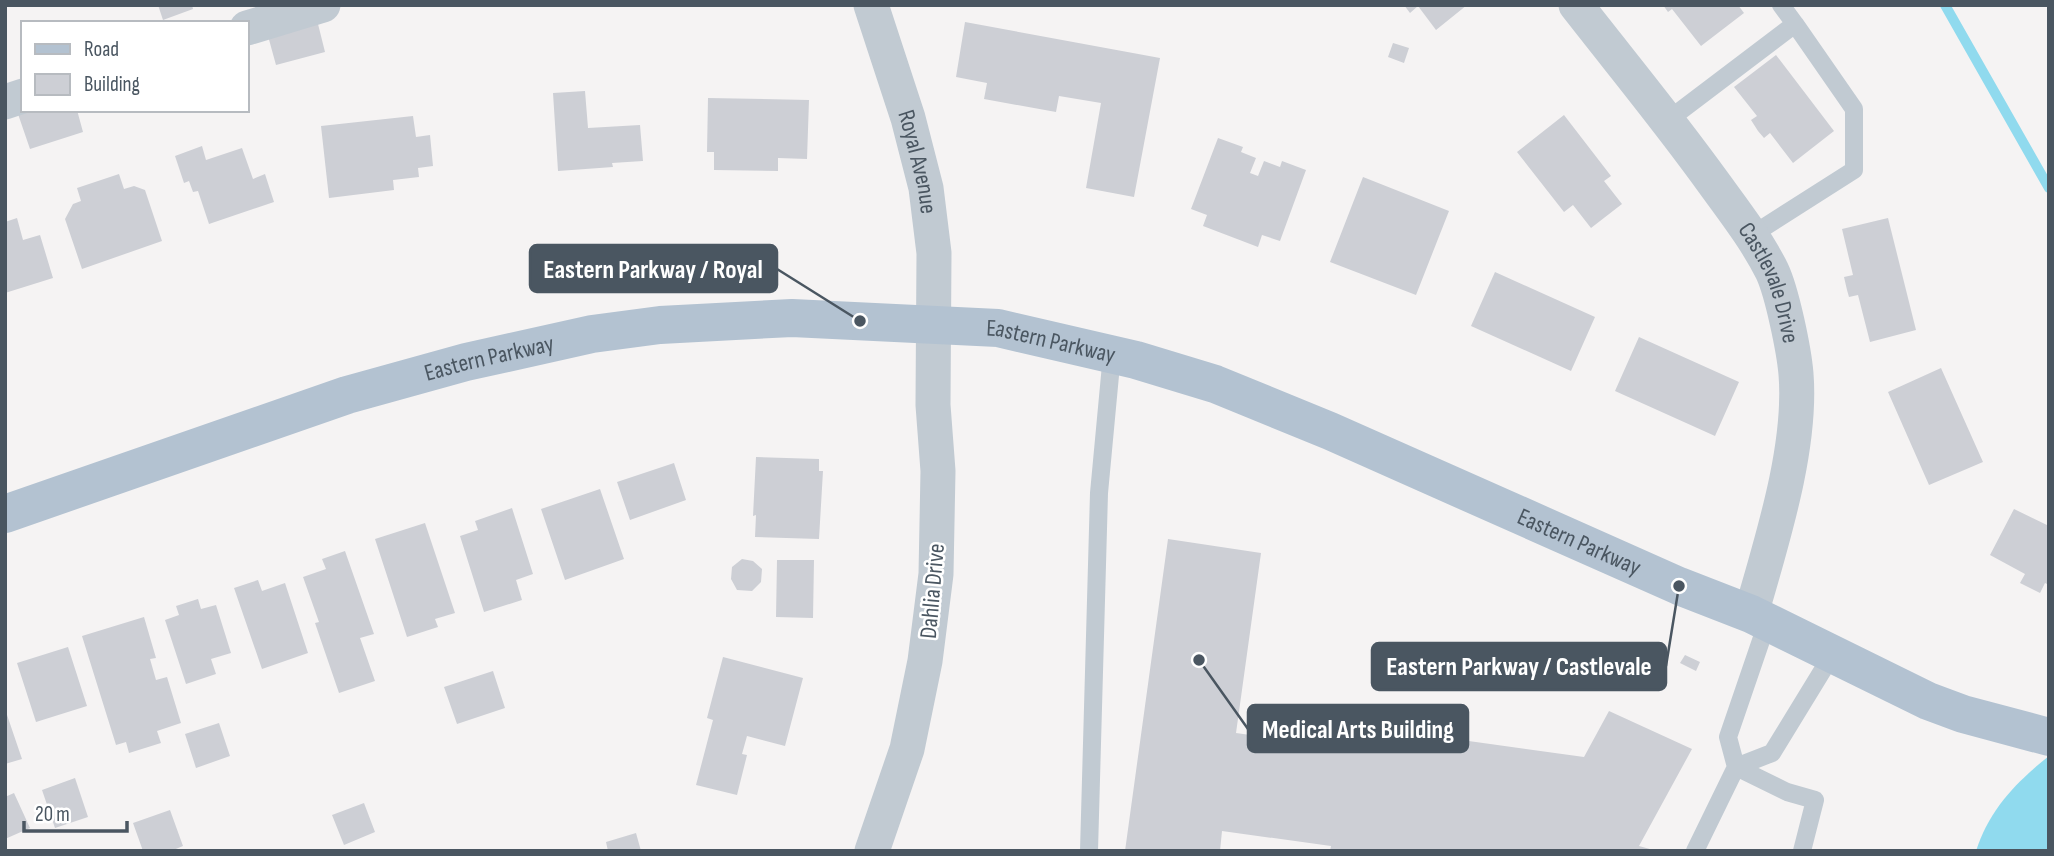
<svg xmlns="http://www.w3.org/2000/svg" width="2054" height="856" font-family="'Sofia Sans Condensed',sans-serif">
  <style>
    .water { fill: #90daee }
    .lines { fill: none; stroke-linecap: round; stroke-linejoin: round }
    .stream { stroke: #90daee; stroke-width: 10 }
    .building { fill: #cdcfd5 }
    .service { stroke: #c1cad2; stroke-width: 18 }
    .minor { stroke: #c1cad2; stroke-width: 35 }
    .primary { stroke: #b3c2d1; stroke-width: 38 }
    .labels { text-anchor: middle; stroke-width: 5; stroke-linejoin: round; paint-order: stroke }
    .street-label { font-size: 24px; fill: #4a5661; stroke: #fff }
    .leader { fill: none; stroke: #4a5661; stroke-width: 2.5 }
    .callout-dot { fill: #4a5661; stroke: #fff; stroke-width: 2.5 }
    .callout { fill: #4a5661; stroke: #4a5661; stroke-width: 2.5 }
    .callout-label { font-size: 26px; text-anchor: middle; font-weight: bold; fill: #fff }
  </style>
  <rect width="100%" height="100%" fill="#f5f3f3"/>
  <path class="water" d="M2049 756 2048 851H1976C1989 810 2016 782 2049 756Z"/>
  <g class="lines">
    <path class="stream" d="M1945 5 2049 188"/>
  </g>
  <path class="building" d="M158 5H192L193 9 163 20Z
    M1404 5H1467L1436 30 1418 6 1410 13Z
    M1663 5H1738L1744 13 1701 46 1672 9 1668 12Z
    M315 12 325 52 276 65 265 25Z
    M965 22 1160 58 1134 197 1086 188 1101 103 1059 96 1056 112 984 99 987 83 956 77Z
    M1393 43 1409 48 1404 63 1388 57Z
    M1776 55 1834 131 1793 163 1770 133 1764 138 1758 131 1751 120 1757 116 1734 87Z
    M585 91 588 128 640 125 643 161 612 163 613 167 558 171 553 93Z
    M708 98 809 100 807 159 778 158V171L714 170V152H707Z
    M30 110H77L83 132 30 149 18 114Z
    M1564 115 1611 176 1604 181 1622 204 1591 228 1573 205 1564 212 1517 152Z
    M413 116 416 137 430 135 433 166 418 168 419 177 393 180 394 190 329 198 321 126Z
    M1218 138 1243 147 1241 152 1256 158 1250 173 1258 176 1264 161 1280 167 1282 161 1306 170 1280 241 1262 235 1258 247 1203 226 1207 215 1191 209Z
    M202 146 206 160 242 148 253 179 265 174 274 202 209 224 198 191 193 192 189 181 184 183 175 156Z
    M119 174 124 189 134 186 145 190 162 241 82 269 65 219 73 204 81 201 77 188Z
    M1363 177 1449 211 1416 295 1330 262Z
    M17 218 23 240 40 235 53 278 5 293V222Z
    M1888 218 1916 330 1870 342 1858 295 1849 297 1847 290 1844 277 1853 275 1842 229Z
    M1495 272 1595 317 1571 371 1471 326Z
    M1639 337 1739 382 1715 436 1615 391Z
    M1941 368 1983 462 1929 485 1888 392Z
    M756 457 819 459V471H823L819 539 755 537 756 515 753 516Z
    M674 463 686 500 630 520 617 482Z
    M600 489 624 559 565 580 541 509Z
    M512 508 533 574 516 580 522 600 484 612 460 536 478 530 475 521Z
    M2014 509 2049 526V585L2045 583 2040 593 2020 583 2025 574 1990 555Z
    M425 523 455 613 435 619 438 627 407 637 375 539Z
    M1168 539 1261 553 1236 733 1351 749 1354 725 1584 757 1609 711 1692 749 1639 846 1657 851H1330L1331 846 1222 831 1220 851H1125Z
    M345 551 374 634 360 638 375 681 339 693 315 623 319 622 303 577 326 569 322 559Z
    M742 559 753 561 762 569 761 582 752 591 737 590 731 579 732 567Z
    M777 560H814L813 618 776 617Z
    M258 580 262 591 285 583 308 653 262 669 234 588Z
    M198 599 201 609 216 605 231 653 211 659 216 674 186 684 165 620 179 615 176 606Z
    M144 617 156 658 150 659 156 680 167 677 181 723 157 731 161 743 129 753 126 742 116 745 82 636Z
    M68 647 87 706 36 722 17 663Z
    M1685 655 1700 662 1696 671 1680 663Z
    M723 657 803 678 785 746 747 736 742 754 747 755 737 795 696 785 713 720 707 718Z
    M493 671 505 708 457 724 444 687Z
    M5 709 22 759 5 764Z
    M219 723 230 756 196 768 185 734Z
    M75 778 88 817 55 828 42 790Z
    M14 793 30 828 5 839V797Z
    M364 803 375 832 344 845 332 815Z
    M170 810 183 846 171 851H143L133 823Z
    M636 833 641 851H608L606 842Z"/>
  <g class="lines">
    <path class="service" d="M1781 5 1795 24
      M1667 121 1795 24 1854 109V170L1752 235
      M1736 767 1772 753 1832 655
      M1736 767 1787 792 1815 800 1802 851
      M1089 851 1099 493 1112 354
      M1695 851 1736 767 1728 737 1767 623"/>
    <g class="minor">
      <path id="s1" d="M871 5 908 118 926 188 934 253 933 405 938 471 936 574 925 661 907 749 872 851"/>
      <path id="s2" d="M1576 5C1622 64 1670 122 1713 182 1734 211 1756 239 1772 271 1782 292 1794 350 1796 374 1802 449 1771 543 1751 614"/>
      <path d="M247 28 323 5"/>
      <path d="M5 102 23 96"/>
    </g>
    <path class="primary" id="s3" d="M5 514 347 395 466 362 592 334 660 325 792 318 998 328 1136 360 1215 384 1330 431 1679 586 1751 614 1928 701 1963 714 2049 737"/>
  </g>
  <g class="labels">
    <g class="street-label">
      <text dy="8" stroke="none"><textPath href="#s1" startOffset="164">Royal Avenue</textPath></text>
      <text dy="8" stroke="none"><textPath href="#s2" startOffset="341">Castlevale Drive</textPath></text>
      <text dy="8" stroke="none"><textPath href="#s3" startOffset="1076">Eastern Parkway</textPath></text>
      <text dy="8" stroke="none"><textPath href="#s3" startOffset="509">Eastern Parkway</textPath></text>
      <text dy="8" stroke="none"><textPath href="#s3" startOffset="1643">Eastern Parkway</textPath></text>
      <text transform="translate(932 591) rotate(-85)" y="8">Dahlia Drive</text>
    </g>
  </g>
  <path class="leader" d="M860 321L777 269M1679 586L1666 666M1199 660L1248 729"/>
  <g class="callout-dot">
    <circle cx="860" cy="321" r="7"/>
    <circle cx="1679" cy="586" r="7"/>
    <circle cx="1199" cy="660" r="7"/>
  </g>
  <g class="callout">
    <rect x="530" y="245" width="247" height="47" rx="7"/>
    <rect x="1372" y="643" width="294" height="47" rx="7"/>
    <rect x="1248" y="705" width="220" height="47" rx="7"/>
  </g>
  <g class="callout-label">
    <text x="653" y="278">Eastern Parkway / Royal</text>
    <text x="1519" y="675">Eastern Parkway / Castlevale</text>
    <text x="1358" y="738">Medical Arts Building</text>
  </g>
  <rect width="2054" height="856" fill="none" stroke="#4a5661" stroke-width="14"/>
  <rect x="21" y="21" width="228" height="91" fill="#ffffff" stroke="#b7bbc0" stroke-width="2"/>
  <rect x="35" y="44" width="35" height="10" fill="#b3c2d1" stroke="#b7bbc0" stroke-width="2"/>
  <text x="84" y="56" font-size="21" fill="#4a5661">Road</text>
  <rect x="35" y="74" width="35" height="21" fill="#cdcfd5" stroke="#b7bbc0" stroke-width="2"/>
  <text x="84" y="91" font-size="21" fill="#4a5661">Building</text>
  <path d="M24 821v10h103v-10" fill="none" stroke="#4a5661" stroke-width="3.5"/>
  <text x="35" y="821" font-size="21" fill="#4a5661" stroke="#ffffff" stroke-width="5" paint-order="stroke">20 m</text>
</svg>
